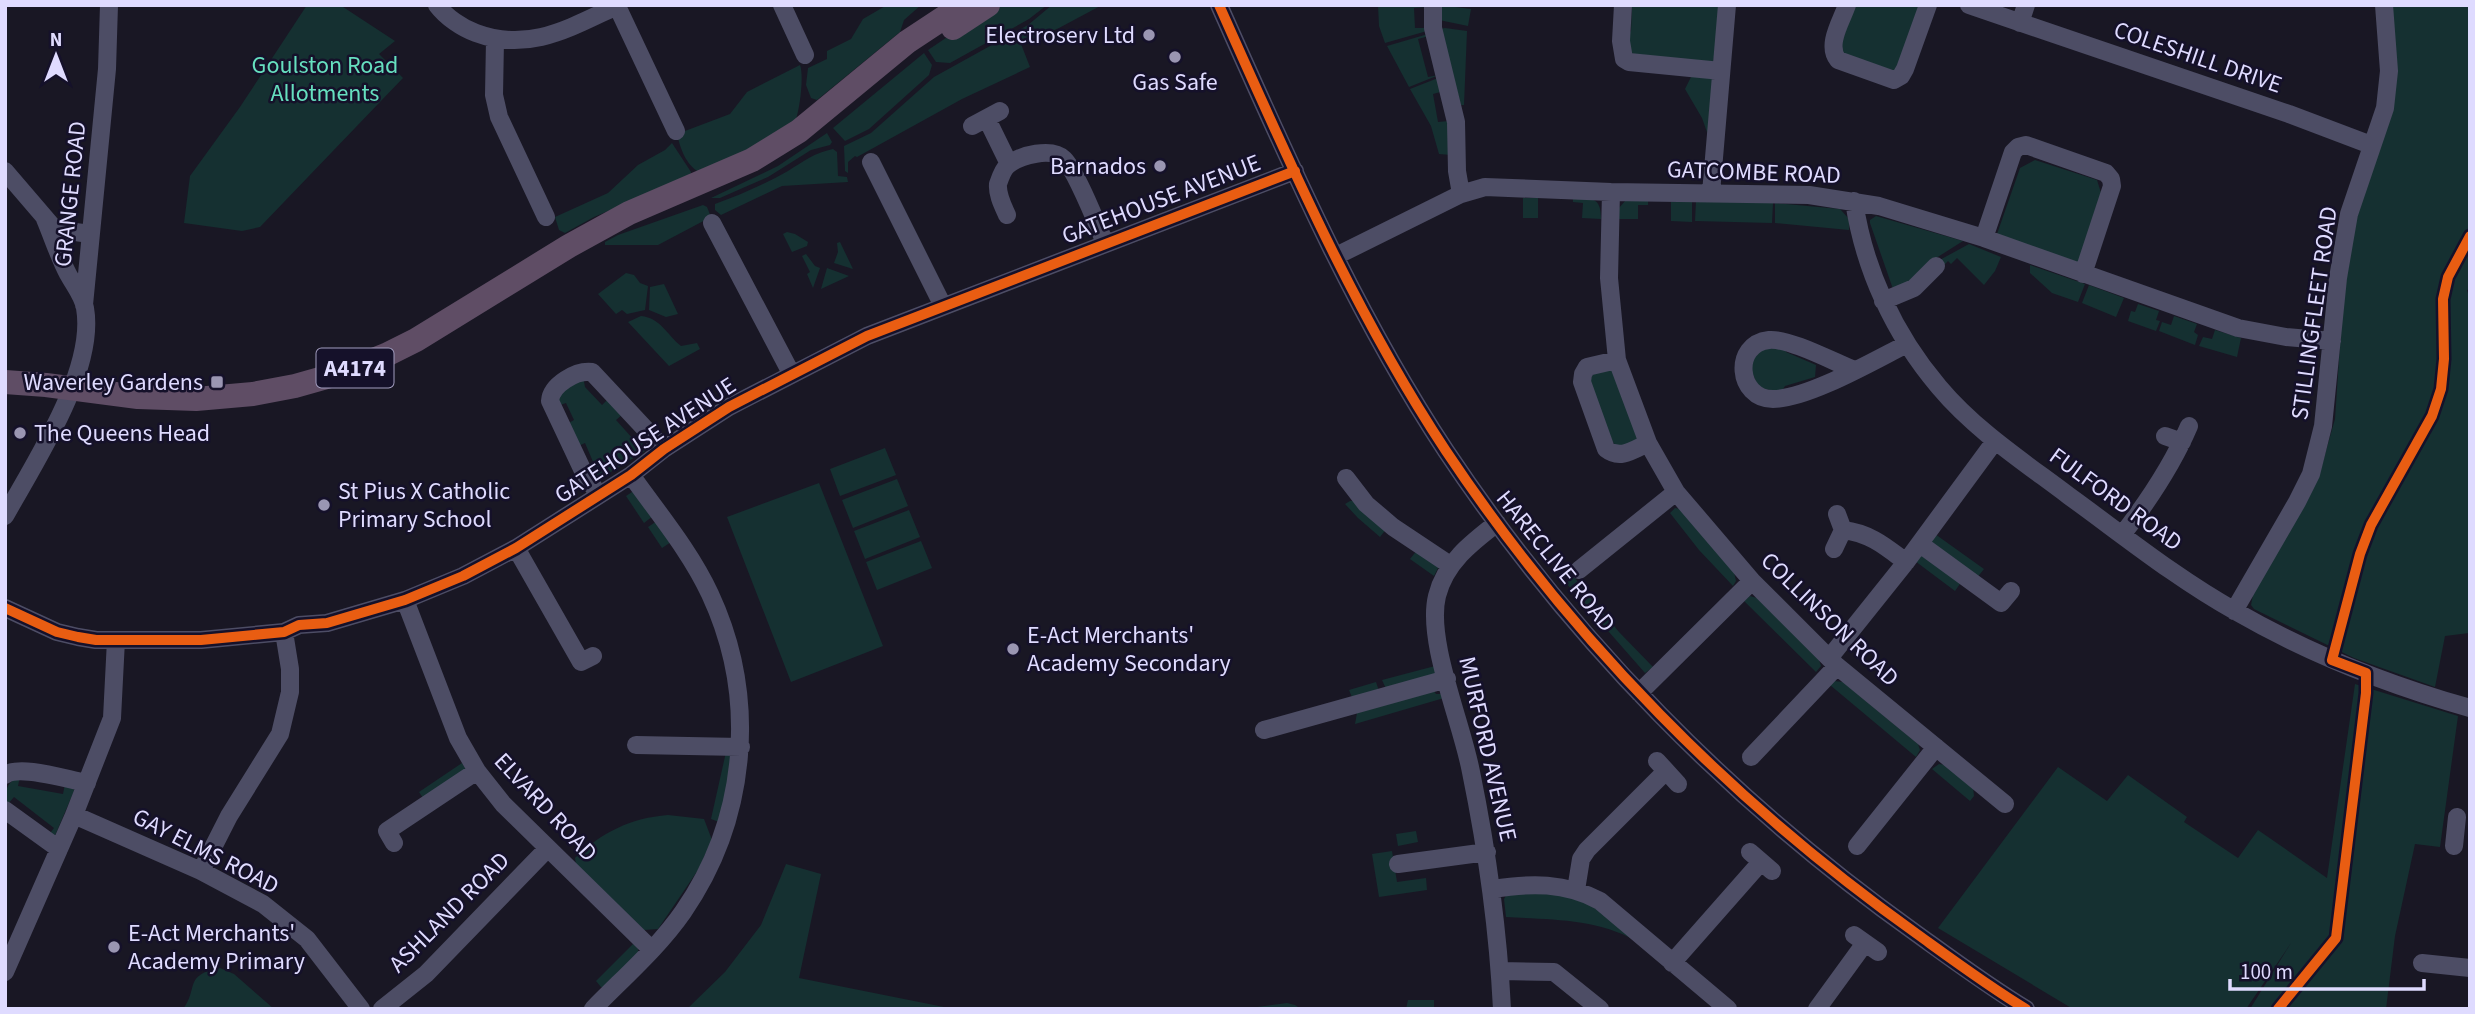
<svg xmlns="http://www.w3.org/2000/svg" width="2475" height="1014" font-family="'Source Sans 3',sans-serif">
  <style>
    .green { fill: #153031 }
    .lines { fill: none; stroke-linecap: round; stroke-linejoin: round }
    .minor { stroke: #4d4d65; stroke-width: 18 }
    .highway { stroke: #5f4d65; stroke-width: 24 }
    .cycleway-casing { stroke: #15112a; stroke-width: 15 }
    .cycleway { stroke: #e95d12; stroke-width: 10 }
    .poi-dot { fill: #9a96b2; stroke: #15112a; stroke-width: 2.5 }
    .labels { text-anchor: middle; stroke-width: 5; stroke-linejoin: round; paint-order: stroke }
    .shield { fill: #15112a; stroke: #a29ebf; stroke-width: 2 }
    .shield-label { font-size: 23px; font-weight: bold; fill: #dfdbff }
    .poi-label { font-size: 24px; fill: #dfdbff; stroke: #15112a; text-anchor: start }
    .street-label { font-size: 24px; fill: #dfdbff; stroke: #15112a }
    .park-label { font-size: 24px; fill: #66dfbf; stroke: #15112a }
  </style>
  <rect width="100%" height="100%" fill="#191724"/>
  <path class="green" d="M307 5H340L395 41 379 54 403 78 260 227 242 231 184 223 190 176 240 107Z
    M887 5H921L904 20 900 32 817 100 811 98 806 85 808 68 827 59V51L851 39 863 19Z
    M995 5H1047L1029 19 950 63 936 62 928 50Z
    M1052 5H1102L1059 28 1021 44 1030 67 962 99 857 157 855 156 848 162V173L845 171 844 146 871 133 934 77 1028 25Z
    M1378 5H1426V7L1414 8 1415 28H1426L1427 31 1385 43 1379 26Z
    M1440 5 1471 9 1468 26 1439 20Z
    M1632 5H1721L1713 64 1627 53 1625 35 1631 31Z
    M1855 5H1924L1899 73 1842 57 1841 44Z
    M2389 5H2470V289L2467 290 2470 300V627L2469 633 2445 636 2435 687 2354 658 2254 609 2251 605 2253 595 2322 465 2335 419 2343 300 2356 220 2370 169Z
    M1445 28 1467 31 1464 105H1461L1440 29Z
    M1428 34 1429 36 1418 39 1428 77 1439 75 1409 87 1387 46Z
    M924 53 932 65 929 75 869 129 845 141 833 128Z
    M800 65C804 75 800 108 796 119L749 149 699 172C686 165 680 148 677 134L730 114 747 92Z
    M1692 75 1713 79 1708 135 1702 118 1685 89Z
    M1438 78 1444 91 1433 94 1438 122 1449 121 1451 155 1439 154 1431 126 1410 89Z
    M827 133 832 142 830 145 811 150 768 177 745 187 720 198H711L778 166Z
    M672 143 691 172 690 176 594 217 565 233 559 230 555 217 608 193 638 165 665 150Z
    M833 149 837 152 838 176 847 177 848 182 782 186 721 215 715 210V204C740 195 765 184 788 171 804 161 814 153 833 149Z
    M2035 160 2097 180 2102 196 2079 263 1997 234 2020 168Z
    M1523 198H1538V218H1523Z
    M1573 198C1592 199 1601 196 1601 219L1582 218 1583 203 1573 202Z
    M1626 200H1648V205H1638V219H1618V209Z
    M1696 201 1773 203 1772 223 1695 221Z
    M1671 202H1692V222L1671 221Z
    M1775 203 1840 209 1849 219V230L1775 223Z
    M703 205 707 207 711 217 658 245H605V242L618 235Z
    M1876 216 1963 241 1933 260 1911 281 1893 289 1870 223V220Z
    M787 232 795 234 808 242 807 246 792 252 783 234Z
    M840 242 853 269 834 263 838 252 837 243Z
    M1969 244 2001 257 1995 271 1984 285 1957 258 1951 264 1948 261 1941 268 1936 262Z
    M806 254 815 266 820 268 813 288 807 274 810 272 802 256Z
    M2030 265 2085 284 2078 302 2052 293 2030 273Z
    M827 268 849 276 821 289Z
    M626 273 634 275 640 283 648 286 645 310 627 314 622 310 616 314 598 294Z
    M664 284 678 314 666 317 649 310 650 287Z
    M2089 285 2124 298 2116 317 2082 303Z
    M2138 304 2159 311 2156 320 2160 321 2156 331 2128 321 2131 311 2135 312Z
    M641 316C661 318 667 335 681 346L697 343 700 349 669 366 628 322Z
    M2174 316 2197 324 2194 332 2198 335 2195 345 2159 331 2162 322 2171 325Z
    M2215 330 2241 338 2237 357 2199 346 2203 337 2212 339Z
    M1784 346 1786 352 1816 365 1815 377 1785 386 1781 392 1759 388 1749 366 1758 348Z
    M1608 368 1613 370 1639 434 1636 443 1616 446 1612 441 1590 381C1592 371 1598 370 1608 368Z
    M583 376 585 387 602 405 609 398 623 414 616 420 634 440 641 434 645 451 601 478 595 477 592 472 594 464 585 443 576 447 565 425 574 420 566 403 557 406 556 391Z
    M885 448 896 475 840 496 830 469Z
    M897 479 908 506 853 528 842 500Z
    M819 483 883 646 791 682 727 517Z
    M635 490 653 516 644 523 626 496Z
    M1350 501H1358L1387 528 1380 537 1358 518 1345 504Z
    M1675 508 1681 509 1734 572 1736 581 1733 586 1699 550 1670 513Z
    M909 510 920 537 865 559 854 531Z
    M657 521 671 542 662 548 648 527Z
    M1935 534 1984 569 1976 579 1932 545 1931 540Z
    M921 541 932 568 877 590 866 562Z
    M1418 549 1439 566 1434 576 1410 559Z
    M1920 555 1962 581 1955 591 1915 561Z
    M1574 577 1619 632 1653 667 1645 673 1566 583Z
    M1750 596 1757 598 1819 660 1821 666 1816 672 1744 601Z
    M1435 666V674L1388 693 1382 680Z
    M1834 681 1843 682 1918 744 1920 750 1916 757 1830 685Z
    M1376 682 1379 691 1354 702 1349 690Z
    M2355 684 2458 716 2440 847 2415 844 2395 936 2386 1009H2250L2291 943 2246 1009H2073L1938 928 2058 767 2107 801 2128 775 2187 817 2184 822 2238 858 2258 830 2327 878Z
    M1434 691 1436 694H1442L1444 698 1355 724 1357 713Z
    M726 752 733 758 719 822 711 819Z
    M462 763 466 769 425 801 419 792Z
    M1939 764 1946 765 1973 787 1974 796 1970 801 1932 769Z
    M20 776 18 786 63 794 65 784 73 786 74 791 54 838 48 836 54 828 14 797 7 805 5 803C5 790 7 782 20 776Z
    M668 815 704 819 712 840 698 870 658 929 644 930 576 864 575 858C602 832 631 818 668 815Z
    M1416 831 1418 842 1398 846 1396 834Z
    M1392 851 1397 882 1426 878 1427 890 1379 897 1372 854Z
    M786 864 821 874 799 978 954 1009H687L725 972 761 925Z
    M1529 889 1584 899 1636 941C1596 918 1550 920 1506 917L1504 899 1507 894Z
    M633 944 638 947V953L606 988 601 987 596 981Z
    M220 968 234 974 274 1009H183C199 988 183 975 220 968Z
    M1408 1000H1434V1009H1406Z
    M1287 1003 1295 1005 1301 1009H1242Z"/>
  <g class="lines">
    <path class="minor" d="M437 5C446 17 462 28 476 33 530 53 571 27 619 5
      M782 5 805 55
      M1219 5C1287 157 1354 312 1446 451 1572 640 1733 803 1917 934 1953 960 1988 986 2026 1009
      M1433 5V28L1456 122 1457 171 1461 194
      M1623 5 1621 41 1624 59 1629 62 1721 71
      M1847 5C1841 22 1826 45 1838 60L1894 80 1901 76 1905 69 1928 5
      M1969 5 2289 114 2371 145
      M617 6 676 131
      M2020 23 2026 5
      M495 40 494 95 499 117 546 217
      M987 119 1009 164
      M972 126 1000 111
      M871 162 943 306
      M5 171 53 227 61 230 90 234
      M1611 192 1609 278 1617 360 1648 443 1676 492 1752 581 1837 666 2005 804
      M1711 193 1727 5
      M1854 201C1864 269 1894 334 1939 387 1975 430 2024 462 2069 496 2123 535 2176 578 2235 611 2308 653 2388 685 2470 708
      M1007 215C1003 206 997 195 998 184 1000 178 1003 169 1008 165 1020 155 1052 147 1064 159 1076 171 1097 224 1105 243
      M712 223 791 373
      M1984 238 2013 152 2018 147 2026 145 2106 173 2111 179 2112 186 2083 274
      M1336 256 1461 194 1485 187 1611 192 1809 195 1879 206 1984 238 2238 328 2286 337 2332 341
      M1883 301 1914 288 1936 266
      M84 305 107 69 109 5
      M1617 360 1587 367 1583 374 1582 382 1606 449C1620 460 1633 450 1648 443
      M1854 370C1834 362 1789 338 1769 340 1732 344 1737 399 1773 399 1808 399 1875 360 1907 344
      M2165 436 2182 442
      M1346 478 1366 504 1393 527 1450 565
      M598 494 583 471 550 401C551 385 576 370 592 372L664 449
      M1837 514 1843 530C1870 533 1886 547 1906 562
      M5 516C35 462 96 370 85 308 83 296 74 285 68 274 59 257 53 238 45 219
      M1497 523C1471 543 1445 563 1437 596 1426 641 1462 723 1471 772 1487 850 1498 928 1502 1009
      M2122 535C2149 500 2172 466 2189 426
      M1920 544 2001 603 2011 591
      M516 548 581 662 593 656
      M1834 549 1843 530
      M1579 570 1676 492
      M405 600 458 738 477 771 503 804 651 949
      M5 608 57 632 78 637 96 640H201L284 632 299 625 327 623 405 600 463 576 516 548 631 475 664 449 729 407 867 336 1295 171
      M2234 611 2297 502 2311 474 2323 426 2338 278 2349 214 2385 108 2389 71 2384 5
      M1830 657 1906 562 1995 441
      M1639 693 1752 581
      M1264 730 1447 679
      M636 745 741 747
      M1751 757 1837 666
      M1657 761 1678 784
      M5 775C20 764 68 780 87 783
      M5 810 59 849
      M74 815 201 871 263 904 307 939 361 1009
      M394 843 387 831 477 771
      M1857 846 1936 747
      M2454 846 2457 817
      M1750 852 1772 871
      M1398 864 1487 852
      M201 871 229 816 280 734 290 692V669L284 632
      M1493 889C1530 883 1565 882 1600 901L1728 1009
      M1576 890 1581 859 1587 850 1666 771
      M1854 935 1878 952
      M1672 963 1761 862
      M2422 963 2470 968
      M1500 971 1554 972 1600 1009
      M5 972 74 815 112 718 116 640
      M382 1009 426 974 548 848
      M593 1009C623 978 658 948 683 912 748 818 758 697 710 594 690 551 658 513 631 475
      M1817 1009 1865 943"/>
    <path class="highway" d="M953 28 988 5
      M5 382 46 385 138 397 196 399 253 394 295 386 341 373 386 355 416 340 569 246 629 213 752 160 799 131 907 42 963 5"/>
    <g class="cycleway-casing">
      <path id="cycleway" d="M1219 5C1287 157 1354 312 1446 451 1572 640 1733 803 1917 934 1953 960 1988 986 2026 1009
        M5 608 57 632 78 637 96 640H201L284 632 299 625 327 623 405 600 463 576 516 548 631 475 664 449 729 407 867 336 1295 171
        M2278 1009 2336 938 2366 693V673L2332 660 2360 554 2371 525 2432 416 2441 389 2444 359 2443 299 2448 277 2470 236"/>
    </g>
    <use href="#cycleway" class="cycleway"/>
  </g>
  <g class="poi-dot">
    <circle cx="1149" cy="35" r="7"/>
    <circle cx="1175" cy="57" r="7"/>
    <circle cx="1160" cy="166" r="7"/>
    <rect x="210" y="375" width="14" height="14" rx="3.5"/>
    <circle cx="20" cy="433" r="7"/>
    <circle cx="324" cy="505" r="7"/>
    <circle cx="1013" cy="649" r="7"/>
    <circle cx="114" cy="947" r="7"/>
  </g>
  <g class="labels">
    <rect class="shield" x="316.5" y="348.5" width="77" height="39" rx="5"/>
    <g class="shield-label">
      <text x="355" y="376">A4174</text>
    </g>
    <g class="poi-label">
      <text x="1135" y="43" text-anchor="end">Electroserv Ltd</text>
      <text x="1175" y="90" text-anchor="middle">Gas Safe</text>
      <text x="1146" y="174" text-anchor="end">Barnados</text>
      <text x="203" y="390" text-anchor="end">Waverley Gardens</text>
      <text x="34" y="441">The Queens Head</text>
      <text x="338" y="499">St Pius X Catholic<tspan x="338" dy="28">Primary School</tspan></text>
      <text x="1027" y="643">E-Act Merchants'<tspan x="1027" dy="28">Academy Secondary</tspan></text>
      <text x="128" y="941">E-Act Merchants'<tspan x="128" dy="28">Academy Primary</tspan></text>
    </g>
    <g class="street-label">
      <text transform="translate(2198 57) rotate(19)" y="8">COLESHILL DRIVE</text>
      <text transform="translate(1754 172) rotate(2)" y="8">GATCOMBE ROAD</text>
      <text transform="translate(70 194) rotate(-84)" y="8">GRANGE ROAD</text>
      <text transform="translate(1161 199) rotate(-21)" y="8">GATEHOUSE AVENUE</text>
      <text transform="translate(2314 313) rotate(-82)" y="8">STILLINGFLEET ROAD</text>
      <text transform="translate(645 440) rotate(-33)" y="8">GATEHOUSE AVENUE</text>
      <text transform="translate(2116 499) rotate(36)" y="8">FULFORD ROAD</text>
      <text transform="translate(1556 561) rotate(51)" y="8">HARECLIVE ROAD</text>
      <text transform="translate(1830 619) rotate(44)" y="8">COLLINSON ROAD</text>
      <text transform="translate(1488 749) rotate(77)" y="8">MURFORD AVENUE</text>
      <text transform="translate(546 807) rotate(47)" y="8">ELVARD ROAD</text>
      <text transform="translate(206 851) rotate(27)" y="8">GAY ELMS ROAD</text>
      <text transform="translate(449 912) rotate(-45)" y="8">ASHLAND ROAD</text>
    </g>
    <g class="park-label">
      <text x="325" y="73">Goulston Road<tspan x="325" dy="28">Allotments</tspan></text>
    </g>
  </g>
  <rect width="2475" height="1014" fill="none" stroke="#dfdbff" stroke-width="14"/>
  <g transform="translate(56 56)" stroke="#15112a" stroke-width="5" paint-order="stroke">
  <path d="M0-5L12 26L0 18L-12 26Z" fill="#dfdbff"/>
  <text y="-10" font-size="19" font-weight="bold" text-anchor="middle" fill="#dfdbff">N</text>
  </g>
  <path d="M2230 979v10h194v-10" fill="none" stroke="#dfdbff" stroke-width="3.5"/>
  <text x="2240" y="979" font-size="21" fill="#dfdbff" stroke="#15112a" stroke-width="5" paint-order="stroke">100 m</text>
</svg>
